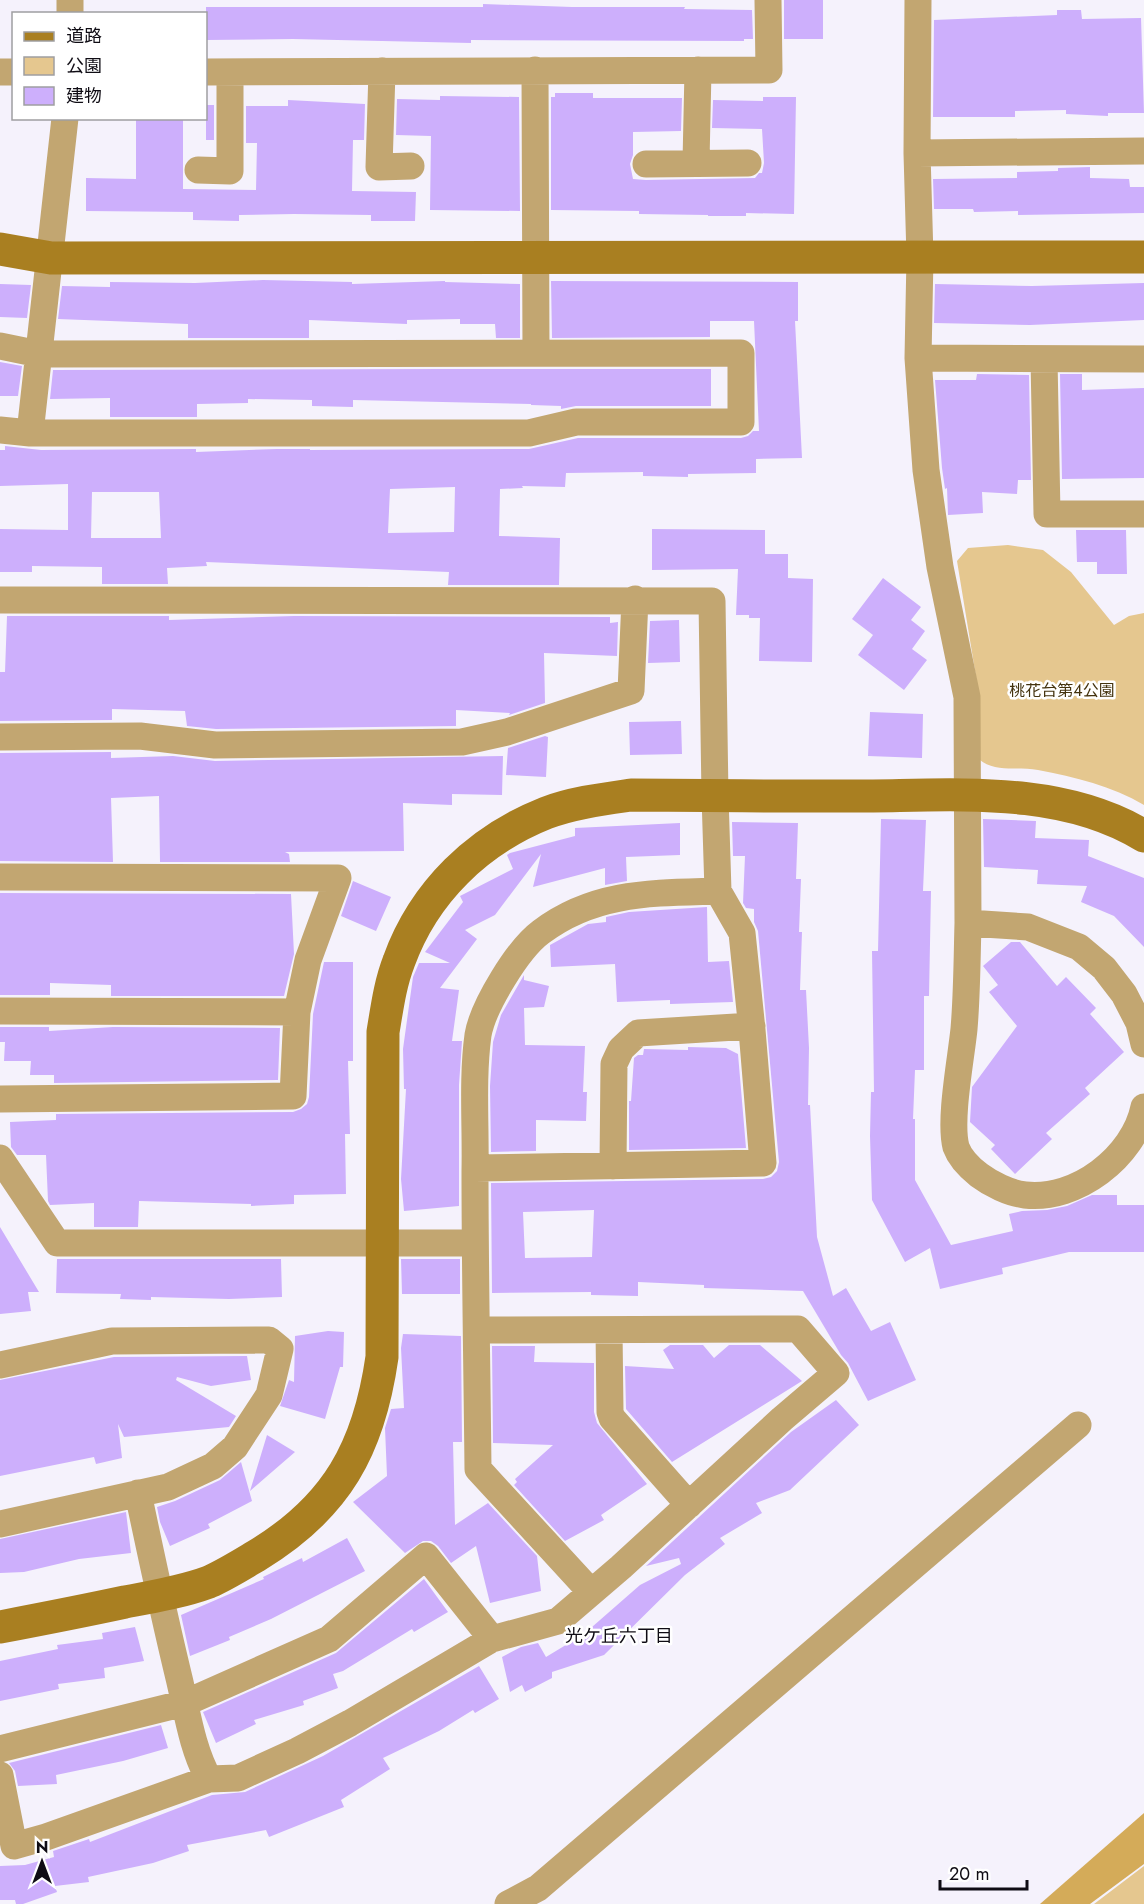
<svg xmlns="http://www.w3.org/2000/svg" width="1144" height="1904" font-family="Jost,'Noto Sans JP',sans-serif">
  <style>
    .green { fill: #e5c78f }
    .forest { fill: #d4ab59 }
    .building { fill: #cdaffc; fill-rule: evenodd }
    .lines { fill: none; stroke-linecap: round; stroke-linejoin: round }
    .street { stroke: #c2a671; stroke-width: 27 }
    .secondary { stroke: #a97f21; stroke-width: 33 }
    .labels { text-anchor: middle; stroke-width: 5; stroke-linejoin: round; paint-order: stroke }
    .park-label { font-size: 16px; fill: #44330f; stroke: #fff }
    .neighbourhood-label { font-size: 18px; fill: #0f0c14; stroke: #fff }
  </style>
  <rect width="100%" height="100%" fill="#f5f2fc"/>
  <path class="green" d="M1008 545 1043 550 1071 572 1114 625 1129 616 1144 613V805C1112 786 1075 777 1038 770 1019 766 996 773 980 760L979 695 957 561 968 548Z
    M1144 1866V1904H1094Z"/>
  <path class="forest" d="M1144 1813V1864L1090 1904H1040Z"/>
  <path class="building" d="M784 0H823V39H784Z
    M483 4 572 7H685L684 9 752 10 753 39H744V41L471 40V43L293 39 206 40V7H483Z
    M1057 10H1081L1082 19 1141 18 1144 113H1108V116L1066 114V110L1015 111V117H933L934 20 1057 15Z
    M555 93H593V98H682L681 131 633 132V155L630 164 633 179 646 180 755 178 759 173H762L764 163 762 129 712 128 713 100 763 101V97H796L794 214 746 213V216H708V215L639 214V211L551 210V97H555Z
    M440 96 519 97 520 211 430 210 431 136 396 135 397 99 440 100Z
    M288 100 365 104 364 140H353L352 191 416 192 415 221H371V215L294 214 239 215V221L193 220V212L86 211V178L136 179V118H183V189L256 190 257 143H246V106H288Z
    M206 105H214V140H206Z
    M1090 167V178L1129 179 1130 187H1144V213L1018 215V211L974 212 973 209H934L933 179 1017 178V172L1058 171V168Z
    M263 280 352 282V284L445 281V282L520 284V338H496L495 324H460V319L407 320V324L309 320V338H188V324L58 319 62 286 110 287V282L195 283Z
    M551 281 798 282V321H795L802 458 756 459V473L688 474V477L643 476V472L566 473 565 487 522 486 523 488 500 489 499 536 560 538 559 585H448L449 572 206 562 207 566 167 568 168 584H102V567L32 566V572H0V529L68 530V484L0 486V450H5V446L41 450 196 449V452L277 449H310V450L529 449 578 438H741L748 436 753 431H759L754 321H710V337L552 338ZM455 487 454 532 388 533 390 489ZM92 492H159L161 538H91Z
    M1144 283V320L1030 325 934 323 935 284 1032 286Z
    M0 284 31 285 27 318 0 317Z
    M0 362 22 366 18 396H0Z
    M444 369H711V406H576L561 409V406L531 405V404L353 400V407L312 406V400L248 399V403L197 404V417H110V398L50 399 53 370Z
    M977 374 1029 375 1031 480H1018L1017 494 982 492 983 513 948 515 947 488 945 489 942 468 935 380H976Z
    M1060 374H1082V390L1144 388V478L1062 479Z
    M652 529 765 530V554H788V578L813 579 812 662 759 661 760 618H749V615H736L738 569 652 570Z
    M1076 530H1126L1127 574H1097V562H1077Z
    M883 578 921 607 911 620 925 631 912 649 927 660 904 690 858 655 873 635 852 619Z
    M7 616H169V620L294 616 610 617V623L618 622 617 656 544 653 545 703 509 715 510 713 456 710V726L216 729 187 726 185 711 112 709V720L0 721V672H5Z
    M679 620 680 662 648 663 650 621Z
    M870 712 923 714 922 758 868 756Z
    M681 721 682 754 630 755 629 722Z
    M545 736 548 737 546 777 506 775 508 748Z
    M111 752V758L173 756 215 761 503 756 502 795 452 794V805L403 803 404 851 285 852 289 854 290 862H160L159 796 111 798 113 862 0 861V753Z
    M881 819 926 820 923 891H931L929 996H924V1070H915L913 1119H915V1180L951 1245 1013 1231 1009 1214 1022 1211 1047 1210 1067 1206 1092 1195H1117V1205H1144V1252H1069L1002 1268 1003 1274 940 1289 930 1248 905 1262 872 1200 870 1136 871 1092H874L872 951H878Z
    M983 819 1036 821 1035 838 1089 840 1088 856 1144 878V947L1114 916 1081 902 1087 886 1037 884 1038 870 984 867Z
    M732 822 798 823 796 879H801L799 932H802L800 990H806L809 1048 808 1105H810L817 1237 833 1296 846 1288 871 1331 890 1322 916 1380 868 1401 848 1363 841 1355 803 1291 704 1288V1285L638 1282V1296L591 1295V1292L492 1293 491 1183 763 1179 771 1177 777 1171 779 1162 758 931 754 922V909L746 908 743 903 745 856H733ZM594 1210 592 1257 525 1258 523 1212Z
    M680 823V855L626 857 627 881 605 885V868L533 887 541 854 495 915 465 930 477 939 440 988 459 990 452 1041H462L459 1085V1206L404 1211 401 1179 406 1089H404L403 1049 413 977 419 963H450L425 952 463 902 460 896 513 869 507 855 510 853 575 836V828Z
    M353 881 391 897 376 931 341 916Z
    M0 893 291 894 294 954 284 996H111V985L50 983V995H0Z
    M707 907 708 962 729 961 733 1002 670 1004V1000L617 1002 615 964 551 967 550 945 588 924 606 922V917L629 912Z
    M1011 942H1020L1057 986 1066 977 1096 1008 1090 1014 1124 1052 1085 1088 1090 1094 1046 1133 1052 1139 1015 1174 991 1149 995 1145 970 1122 972 1087 1017 1026 989 992 998 985 983 966Z
    M324 962H353V1061H348L350 1134H345L346 1194 294 1195V1204L251 1206V1204L139 1201 138 1227H94V1203L50 1205 48 1201 46 1155H17L11 1147 10 1122 56 1120V1114L293 1112 301 1109 307 1104 309 1097 313 1014Z
    M524 975V980L549 986 544 1007 524 1008 525 1045 585 1046 583 1092H587L586 1121 536 1120V1151L491 1152 490 1086 493 1042 501 1015Z
    M0 1027H49V1031L113 1027 280 1028 278 1080 54 1083V1075H30L31 1061H4L5 1042H0Z
    M688 1047 726 1048 738 1054 746 1148 629 1150V1101H631L634 1058 638 1055H643L644 1049 688 1050Z
    M0 1227 39 1292H28L31 1311 0 1314Z
    M57 1259H281L282 1297 229 1299 151 1297V1300L120 1299 121 1294 56 1293Z
    M401 1259H460V1294H402Z
    M328 1331 344 1332 343 1367H340L325 1419 280 1406 289 1380 294 1382 295 1336Z
    M403 1334 461 1336 462 1442H453L455 1525 488 1503 537 1556 541 1591 490 1603 476 1546 451 1563 438 1546 431 1541H423L405 1553 353 1502 387 1476 385 1428 391 1409 404 1408 401 1348Z
    M670 1345H703L714 1358 729 1345H760L802 1381 672 1462 626 1409 625 1366 674 1369 663 1350Z
    M492 1346H535L534 1362 594 1363V1412L597 1423 647 1484 601 1515 604 1520 565 1541 514 1485 517 1482 515 1479 553 1445 493 1443Z
    M247 1356 251 1380 211 1386 177 1377 176 1380 236 1416 229 1427 124 1437 118 1424 122 1458 96 1464 94 1457 0 1476V1380L114 1357Z
    M836 1400 859 1425 790 1490 756 1503 762 1513 720 1538 725 1544 685 1575 604 1655 552 1672V1678L525 1692 522 1685 510 1692 502 1657 521 1647 538 1643 546 1657 584 1634 640 1585 681 1564 679 1558 646 1566 791 1432Z
    M267 1435 295 1452 250 1491Z
    M241 1462 252 1501 208 1524 210 1528 170 1546 160 1522 157 1507 175 1501 220 1480Z
    M126 1512 131 1553 79 1559 24 1572 0 1573V1539Z
    M347 1538 365 1571 271 1619 229 1637 230 1640 190 1656 181 1615 264 1579 263 1577 302 1558 303 1562Z
    M424 1579 448 1612 414 1632 412 1629 343 1671 333 1674 338 1688 303 1701 304 1705 254 1720 256 1724 216 1743 203 1712 336 1653Z
    M135 1627 144 1661 104 1668 105 1678 58 1684 59 1689 0 1701V1661L58 1649 57 1645 103 1639 102 1633Z
    M479 1666 499 1699 475 1713 473 1710 439 1731 383 1758 390 1769 341 1800 344 1807 269 1837 266 1830 187 1845 189 1851 153 1863 88 1877 89 1882 55 1886 57 1892 23 1904H16L15 1900H0V1866L25 1865 54 1857 53 1851 89 1839 90 1842 212 1795 245 1792 323 1756Z
    M161 1725 168 1748 123 1761 56 1775 57 1784 18 1786 15 1771 9 1763Z"/>
  <g class="lines">
    <path class="street" d="M70 0V14
      M918 0 917 153 920 257 918 358 926 470 940 567 967 697 968 923
      M535 70 536 353
      M382 71 379 167 411 166
      M0 72H14
      M206 72 769 70 768 0
      M917 153 1144 151
      M696 162 698 70
      M646 164 748 163
      M198 170 230 171V72
      M0 346 39 354 741 353V422H576L529 433H30L0 430
      M918 358 1144 359
      M1044 359 1047 514H1144
      M30 433 65 118
      M0 600 712 601 715 796 718 891 742 933 752 1030 763 1163 475 1168
      M0 737 140 736 215 745 462 742 507 732 631 691 635 599
      M0 877 338 878 308 960 297 1012 293 1096 0 1099
      M0 1011 297 1012
      M1144 1044 1139 1023 1124 994 1104 968 1079 947 1028 927 968 923C967 958 967 994 964 1029 961 1059 949 1120 956 1147 960 1158 970 1168 979 1175 991 1184 1009 1193 1025 1195 1076 1201 1134 1157 1144 1107
      M0 1158 57 1243H475
      M613 1166 614 1064 621 1049 638 1033 752 1026
      M609 1330 610 1412 612 1418 689 1505
      M0 1365 112 1341 269 1340 280 1349 269 1395 235 1447 213 1466 168 1487 0 1524
      M138 1493C151 1555 164 1616 179 1678 187 1711 192 1749 209 1779
      M591 1592 478 1469C477 1370 475 1270 475 1171 476 1126 472 1079 478 1035 483 1006 518 949 541 932 595 891 655 893 718 891
      M0 1749 185 1703 329 1639 426 1556 492 1639
      M0 1775 14 1846 46 1837 209 1779 238 1778 297 1751 350 1723 492 1639 558 1621 621 1567 782 1419 836 1373 798 1329 477 1330
      M508 1904 538 1888 1078 1425"/>
    <path class="secondary" d="M0 249 51 258 1144 257
      M0 1627C42 1619 83 1611 125 1602 152 1597 182 1592 209 1582 225 1575 241 1565 256 1556 337 1507 369 1448 382 1357L383 1032C387 1008 390 984 399 961 424 892 478 840 546 813 572 803 603 799 631 795 705 796 780 796 854 796 950 796 1059 784 1144 836"/>
  </g>
  <g class="labels">
    <g class="park-label">
      <text x="1062" y="696">桃花台第4公園</text>
    </g>
    <g class="neighbourhood-label">
      <text x="619" y="1642">光ケ丘六丁目</text>
    </g>
  </g>
  <rect x="12" y="12" width="195" height="108" fill="#ffffff" stroke="#9f9ea1" stroke-width="1.5"/>
  <rect x="24" y="32" width="30" height="9" fill="#a97f21" stroke="#9f9ea1" stroke-width="1.5"/>
  <text x="66" y="42" font-size="18" fill="#0f0c14">道路</text>
  <rect x="24" y="57" width="30" height="18" fill="#e5c78f" stroke="#9f9ea1" stroke-width="1.5"/>
  <text x="66" y="72" font-size="18" fill="#0f0c14">公園</text>
  <rect x="24" y="87" width="30" height="18" fill="#cdaffc" stroke="#9f9ea1" stroke-width="1.5"/>
  <text x="66" y="102" font-size="18" fill="#0f0c14">建物</text>
  <g transform="translate(42 1862)" stroke="#ffffff" stroke-width="4.5" paint-order="stroke">
  <path d="M0-4.5L10 22L0 15L-10 22Z" fill="#0f0c14"/>
  <text y="-9" font-size="16" font-weight="bold" text-anchor="middle" fill="#0f0c14">N</text>
  </g>
  <path d="M940 1880v9h87v-9" fill="none" stroke="#0f0c14" stroke-width="3"/>
  <text x="949" y="1880" font-size="18" fill="#0f0c14" stroke="#ffffff" stroke-width="4.5" paint-order="stroke">20 m</text>
</svg>
